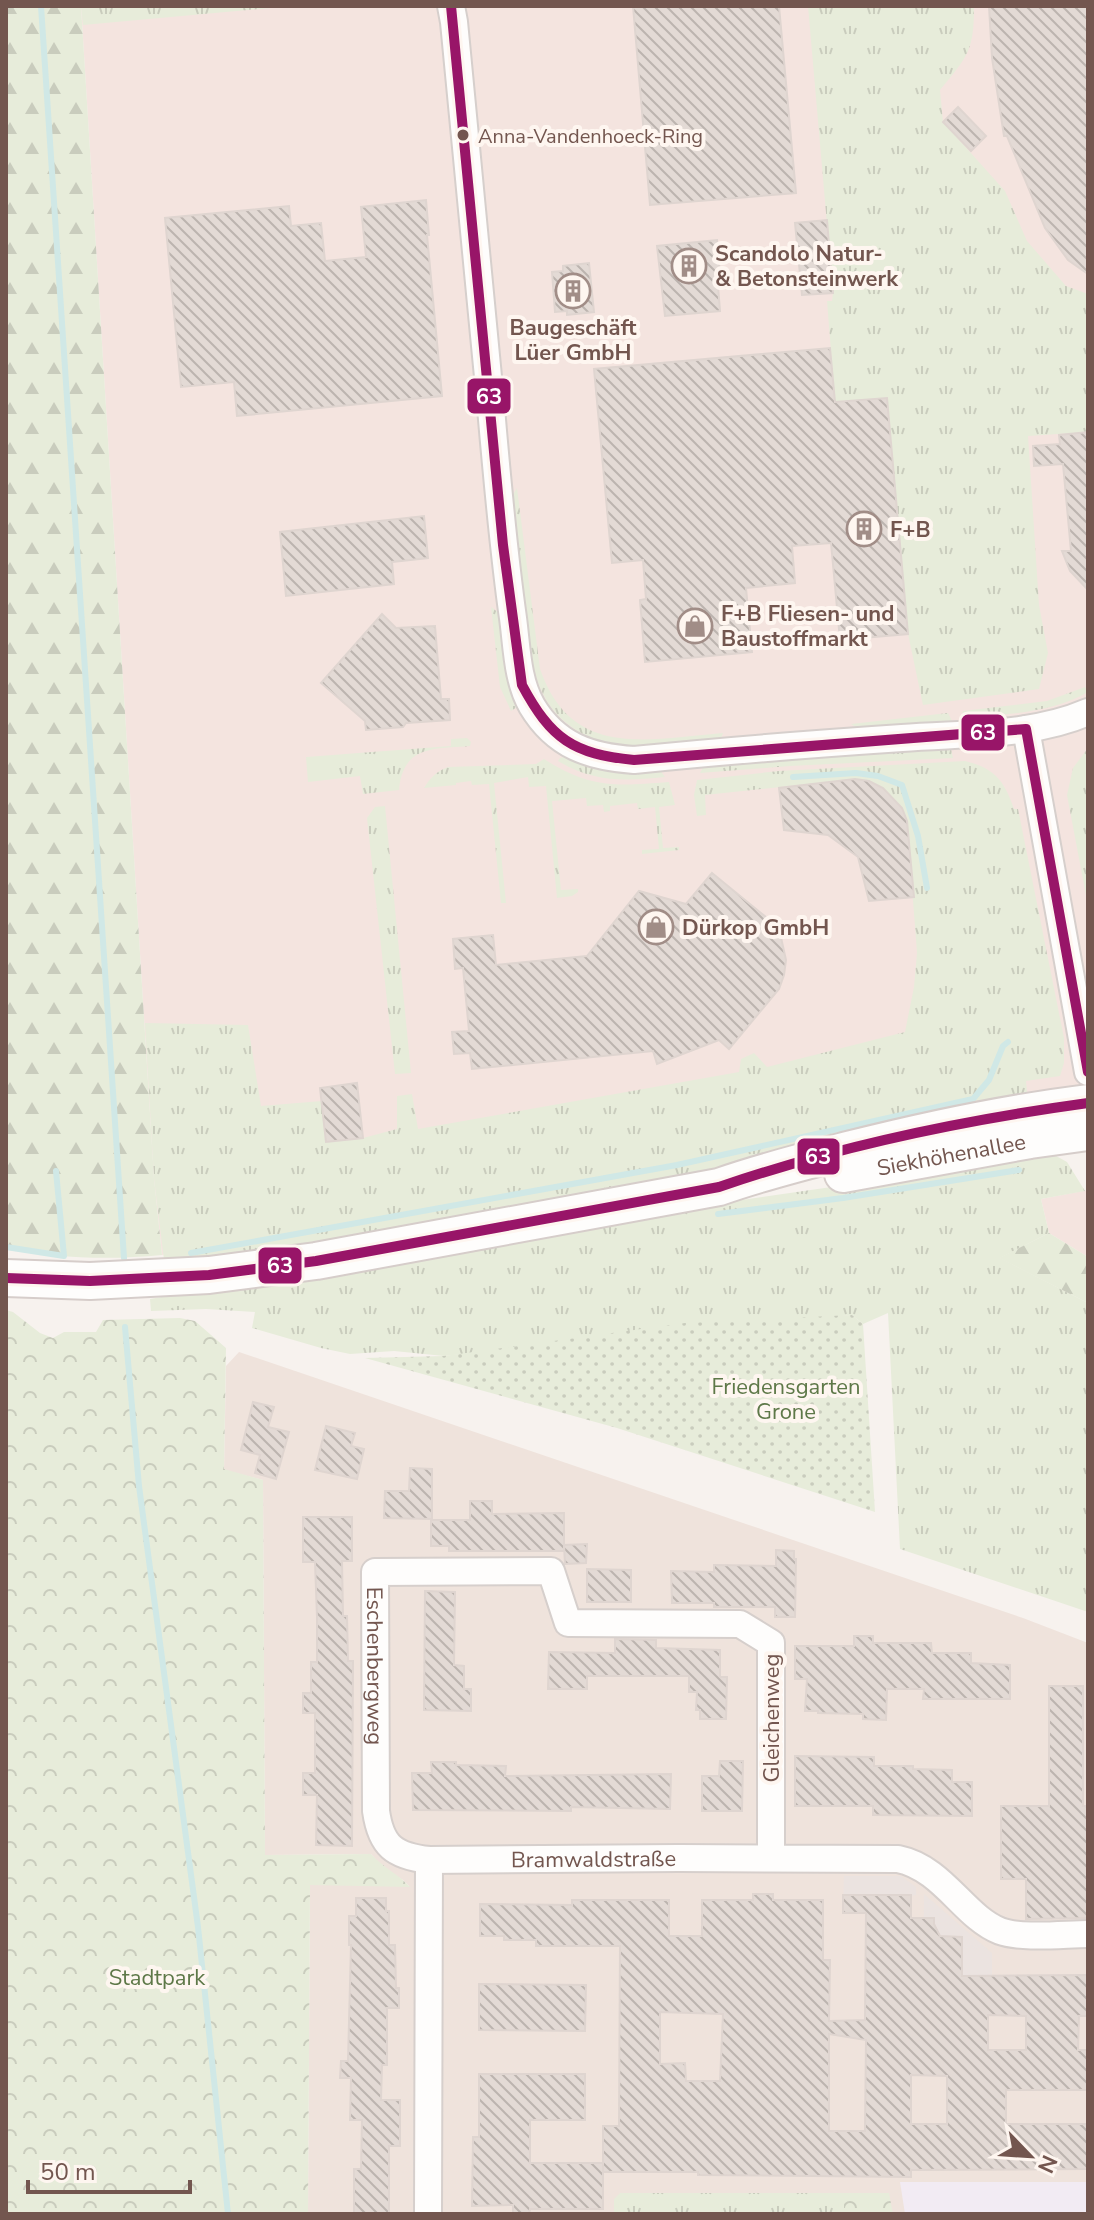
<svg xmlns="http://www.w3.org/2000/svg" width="1094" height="2220" font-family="'Nunito Sans',sans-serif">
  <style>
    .residential { fill: #efe3dc }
    .commercial { fill: #f4e4df }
    .industrial { fill: #ebe3e0 }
    .education { fill: #f2ebf3 }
    .grass { fill: url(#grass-tufts) }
    .forest { fill: url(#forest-firs) }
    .park { fill: url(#park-crowns) }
    .garden { fill: url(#garden-dots) }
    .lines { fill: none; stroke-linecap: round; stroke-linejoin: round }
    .stream { stroke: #d0e8e6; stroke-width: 6 }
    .building { fill: url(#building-back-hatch); stroke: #dfd5d0; stroke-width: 2; fill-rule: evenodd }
    .street-casing { stroke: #d6cfcc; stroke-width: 30 }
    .secondary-casing { stroke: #d6cdca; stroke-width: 40 }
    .street { stroke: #fefdfc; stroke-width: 26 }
    .secondary { stroke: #fefdfc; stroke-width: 36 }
    .bus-1-casing { stroke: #fef6f0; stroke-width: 16 }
    .bus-1 { stroke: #981568; stroke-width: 10 }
    .bus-dot { fill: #73564f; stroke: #fef6f0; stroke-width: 3 }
    .labels { text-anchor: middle; stroke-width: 8; stroke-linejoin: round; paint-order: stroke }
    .bus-label { font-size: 20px; fill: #73564f; stroke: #fef6f0; text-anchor: start }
    .poi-label { font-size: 22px; font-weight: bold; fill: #73564f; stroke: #fef6f0; text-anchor: start }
    .street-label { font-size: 22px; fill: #73564f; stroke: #fef6f0 }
    .park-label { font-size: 22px; fill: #5e7848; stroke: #fef6f0 }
    .line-badge { stroke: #fef6f0; stroke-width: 3 }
    .badge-label { font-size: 22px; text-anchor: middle; font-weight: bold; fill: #fff }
  </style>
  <defs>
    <pattern id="grass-tufts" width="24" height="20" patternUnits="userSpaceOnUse" patternTransform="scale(2)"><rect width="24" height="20" fill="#e7ecda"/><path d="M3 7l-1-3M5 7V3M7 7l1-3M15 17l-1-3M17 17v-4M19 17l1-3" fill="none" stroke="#c9ccbd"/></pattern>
    <pattern id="forest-firs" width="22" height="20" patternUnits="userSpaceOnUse" patternTransform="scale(2)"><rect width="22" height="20" fill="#e7ecda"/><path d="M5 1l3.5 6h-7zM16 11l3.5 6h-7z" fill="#c9ccbd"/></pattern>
    <pattern id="park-crowns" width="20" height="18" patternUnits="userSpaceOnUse" patternTransform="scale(2)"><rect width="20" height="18" fill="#e7ecda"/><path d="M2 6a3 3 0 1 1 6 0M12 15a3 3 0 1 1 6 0" fill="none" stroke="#c9ccbd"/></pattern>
    <pattern id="garden-dots" width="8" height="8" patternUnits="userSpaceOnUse" patternTransform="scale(2)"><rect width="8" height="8" fill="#e7ecda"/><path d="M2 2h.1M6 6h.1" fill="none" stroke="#c9ccbd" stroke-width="1.8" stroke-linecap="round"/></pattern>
    <pattern id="building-back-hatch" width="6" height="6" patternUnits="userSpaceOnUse" patternTransform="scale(2)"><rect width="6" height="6" fill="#e3dad5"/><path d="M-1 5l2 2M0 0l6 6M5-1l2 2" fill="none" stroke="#bcb4af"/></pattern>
  </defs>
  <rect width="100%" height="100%" fill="#f7f2ee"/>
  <path class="residential" d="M239 1352 1023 1618 1088 1643V2214H308L310 1884 409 1886 403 1880 383 1868 371 1854 265 1855 263 1480 224 1470 226 1366Z"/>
  <path class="commercial" d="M81 6H1088V1095L162 1255 154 1178Z
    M1088 1190V1257L1049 1233 1041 1199Z"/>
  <path class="industrial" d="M844 1876H901L916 1887V1895L911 1896V1913H843Z
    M924 1894 992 1953V1976L923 1995Z"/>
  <path class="education" d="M900 2182H1088V2214H905Z"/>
  <path class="grass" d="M81 6H293L83 25Z
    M808 6H974C974 51 968 56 940 90L943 122 1005 191 1027 241 1066 286 1088 294V432L1028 436 1039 605 1048 653 1039 689 923 705 908 634 887 398 835 402 827 301H832L833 293Z
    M517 488 540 669C572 760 647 739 723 733L720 741 616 746C562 732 538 704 530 650L509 501Z
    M491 607 499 613C502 645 502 678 517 707L511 711 500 687Z
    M1085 687 1088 692C1050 714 1004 714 961 718L963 711 1047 701Z
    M948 713 952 721 862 731 851 724Z
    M467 738 471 742 470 746C434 749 403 745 399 790L363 794 360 776 308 782 306 757 451 746V739Z
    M1088 748V906L1067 795 1073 768Z
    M951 749 953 758 790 766 700 773 704 766Z
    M564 757C598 774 623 774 660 770L665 777C624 781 595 783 558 761L560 758Z
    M544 759C591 789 616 786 669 782L675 805 659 807 663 848 679 847V850L642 854V850L659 849 655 807 638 809 637 803 610 806V811L604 812 603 805 587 806 586 798 552 801 561 890 578 889V892L572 896 557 898 546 786 529 787 528 777 494 783 506 903H501L489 784 472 785 471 781 456 783V785L424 788C430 778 437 771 448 767L536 764Z
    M965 761C995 768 1005 782 1014 809H1018L1064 1038V1063L1060 1076 1026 1081 1028 1103 642 1191 165 1268 154 1178 145 1023 248 1025 261 1106 322 1101 327 1142 363 1138 397 1129V1096L412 1094 418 1129 739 1072 741 1059 754 1053 767 1067 905 1032 914 987 917 953 907 821C897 796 881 783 855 779L705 795 706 815 697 816 694 795 697 780 779 771Z
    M385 806 411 1073 395 1074 367 818 375 807Z
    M1049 1152 1067 1162 1085 1191 1041 1199 1049 1233 1000 1258 1088 1303V1612L900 1549 888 1313 863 1324 852 1315 444 1356 394 1351 350 1354 321 1348 252 1328 255 1312 206 1309 151 1311 150 1299 693 1207 894 1178Z
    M620 2193H844V2214H614V2199Z"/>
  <path class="forest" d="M6 6H81L154 1178 162 1255C110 1260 57 1259 6 1247Z
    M1049 1233 1088 1257V1303L999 1258Z"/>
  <path class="park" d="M6 1310 13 1312 40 1333 53 1338 64 1332H96L103 1320 180 1318 195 1321 226 1348 224 1469 263 1480 265 1855 371 1854C384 1868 398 1874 410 1887L310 1885 308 2214H6Z
    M844 2193H889L893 2214H844Z"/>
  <path class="garden" d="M852 1315 863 1324 875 1512 617 1428 365 1358 444 1356 685 1323Z"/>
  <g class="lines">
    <path class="stream" d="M41 6 124 1258
      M793 777 856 773 878 776 902 785 918 836 927 888
      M718 1214 843 1198 1019 1170
      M6 1247 64 1256 56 1171
      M191 1253 677 1165 973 1099 989 1080 1003 1046 1008 1042
      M125 1327 139 1486 198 1927 228 2214"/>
  </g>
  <path class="building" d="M633 6H779L796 193 650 205Z
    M989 6H1088V274L1068 260 1045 228 1007 136H1004L992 58Z
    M958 107 986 136 971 151 943 122Z
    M426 200 429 235H427L442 396 237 416 234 382 181 387 165 218 289 206 291 226 321 223 325 261 366 257 361 207Z
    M827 220 833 293 802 295 795 223Z
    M717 240 721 286H718L720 311 665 316 657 246Z
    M589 263 594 312 567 315V311L555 312 552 272 563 271V266Z
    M830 348 835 402 887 398 908 634 840 640 831 543 792 546 795 583 746 588 752 652 645 662 640 600 646 599 643 560 612 563 594 369Z
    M1088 432V590L1070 571 1062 551H1071L1063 464 1034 466 1033 446 1060 444 1059 435Z
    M424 516 428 558 392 562 394 584 286 596 280 532Z
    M382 614 396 628 435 626 441 699H449L450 720 406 723 403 727 366 730 365 721 321 683Z
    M855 779 869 781 883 788 902 808 907 821 914 897 869 901 858 857 828 835 784 830 779 788Z
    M712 873 772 922 780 933 786 960 784 975 779 989 729 1049 719 1040 657 1064 653 1051 472 1069 470 1053 454 1054 452 1032 469 1031 463 968 455 969 453 939 493 935 496 965 587 956 639 891 686 904Z
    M357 1083 363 1138 326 1142 320 1088Z
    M253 1402 274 1407 268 1427 289 1432 276 1479 255 1473 260 1455 241 1450Z
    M326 1426 355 1433 351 1446 364 1449 357 1479 315 1470Z
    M410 1468 432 1469V1519L384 1518 385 1491H409Z
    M470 1501H492V1514L564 1513V1551H449V1546H431V1520H470Z
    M303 1517H352V1561H342L343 1616H347L348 1661H353L352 1846 316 1845 317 1795H303V1773H315V1713H303V1693H311V1662H317V1617L315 1562H303Z
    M587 1544 586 1563 565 1564 564 1545Z
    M776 1550 794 1551V1559H796L795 1617H775V1607H714V1603H672L671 1571 714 1572V1565L776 1566Z
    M587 1569 631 1570V1602H587Z
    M425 1591 455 1592 454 1665 464 1666V1689H471V1711L424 1710Z
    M854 1636H873V1643H931L932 1653H971V1663L1010 1665V1699H923L924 1689H887L886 1720 863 1719V1714L818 1713V1711H805L807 1679H795V1646H854Z
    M615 1639 656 1640V1648L720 1650V1677H727L726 1719H700V1710H696L697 1692H689V1676H587V1689H548L549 1652 615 1653Z
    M1049 1686H1083V1806H1088V1918L1026 1919V1879H1001V1806H1049Z
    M795 1756 874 1757V1766H913V1769L952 1770V1782H972V1816L873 1815V1806H795Z
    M720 1761H743L742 1811H702V1776H719Z
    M431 1762H456V1765L506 1766 505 1776 671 1774 670 1809 571 1807V1811L413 1810 412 1773H432Z
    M753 1894H773V1900H823V1960H830L829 2021 865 2020 866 1913H843V1895H911V1918H934V1924L940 1936 962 1937V1976L1088 1975V2016H1079L1078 2050H1088V2090H1006V2124H1088V2169L911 2170V2177L698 2175V2172H603V2126H619L620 1946H536V1940H504V1936H480V1904L572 1905V1900H669V1936H702V1900H753ZM660 2012 723 2014 720 2081H686L685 2063 660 2064ZM988 2015 1026 2016V2050H988ZM829 2034 866 2040 865 2131H829ZM911 2075 947 2076V2124H911Z
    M356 1898H386V1911H389V1945H395L396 1988H399V2008H387V2065H382L381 2100H400V2146H389V2214H354V2169H361L362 2120H350L351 2078H340L341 2061H348L351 1945H349V1916H356Z
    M479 1984 586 1985 585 2031 479 2030Z
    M479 2074H585V2120H530V2163H603V2209H530L529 2214H513V2205L472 2206 473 2137H479Z"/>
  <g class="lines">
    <g class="street-casing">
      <g id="street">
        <path d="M451 6 454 22C466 151 479 279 491 408 497 478 503 548 513 618 517 648 517 680 532 706 556 746 590 757 634 760 723 751 812 744 902 738 964 733 1030 737 1088 712"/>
        <path d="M1026 729 1088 1072"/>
        <path id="s1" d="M771 1858V1643L740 1624 568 1623 551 1571 375 1572 376 1811C381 1846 394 1856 429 1860L679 1858 898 1859C943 1868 964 1917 1000 1931 1021 1939 1065 1934 1088 1934"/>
        <path d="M428 2214 429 1860"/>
      </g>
    </g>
    <g class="secondary-casing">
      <g id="secondary">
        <path id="s2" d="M843 1174 1030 1140 1088 1132"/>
        <path d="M6 1278 90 1281 209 1275 316 1261 719 1187C761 1172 805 1161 848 1150 927 1130 1007 1113 1088 1103"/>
      </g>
    </g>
    <use href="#street" class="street"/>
    <use href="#secondary" class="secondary"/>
    <g class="bus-1-casing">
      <path id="bus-1" d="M451 6 503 545 522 685C551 739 573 754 634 760L1026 729 1088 1072
        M6 1278 90 1281 209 1275 316 1261 719 1187C838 1146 964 1120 1088 1103"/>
    </g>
    <use href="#bus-1" class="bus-1"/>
  </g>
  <defs>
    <g id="building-ring" transform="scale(1.8)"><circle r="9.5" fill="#fef6f0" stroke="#a18d87" stroke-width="1.5"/><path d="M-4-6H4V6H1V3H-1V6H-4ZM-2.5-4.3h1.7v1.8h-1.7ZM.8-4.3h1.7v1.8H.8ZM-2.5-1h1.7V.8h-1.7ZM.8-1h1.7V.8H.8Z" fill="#a18d87"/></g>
    <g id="shop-ring" transform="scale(1.8)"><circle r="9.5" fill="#fef6f0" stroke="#a18d87" stroke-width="1.5"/><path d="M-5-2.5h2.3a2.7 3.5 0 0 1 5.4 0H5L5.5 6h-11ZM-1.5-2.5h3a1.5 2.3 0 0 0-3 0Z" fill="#a18d87"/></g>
  </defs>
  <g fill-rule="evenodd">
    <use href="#building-ring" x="689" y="266"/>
    <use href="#building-ring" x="573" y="291"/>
    <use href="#building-ring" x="864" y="529"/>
    <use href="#shop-ring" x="695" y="626"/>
    <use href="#shop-ring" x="656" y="927"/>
  </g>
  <circle class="bus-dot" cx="463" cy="135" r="7"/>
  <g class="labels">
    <g class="bus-label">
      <text x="478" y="143">Anna-Vandenhoeck-Ring</text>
    </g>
    <g class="poi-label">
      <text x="715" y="261">Scandolo Natur-<tspan x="715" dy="25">&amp; Betonsteinwerk</tspan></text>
      <text x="573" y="335" text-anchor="middle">Baugeschäft<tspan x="573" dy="25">Lüer GmbH</tspan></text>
      <text x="890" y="537">F+B</text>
      <text x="721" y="621">F+B Fliesen- und<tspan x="721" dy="25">Baustoffmarkt</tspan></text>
      <text x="682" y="935">Dürkop GmbH</text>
    </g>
    <g class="street-label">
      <text dy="8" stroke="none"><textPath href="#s2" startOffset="110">Siekhöhenallee</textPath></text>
      <text dy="8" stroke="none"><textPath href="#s1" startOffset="748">Eschenbergweg</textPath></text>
      <text transform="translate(771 1718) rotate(-90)" y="8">Gleichenweg</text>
      <text dy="8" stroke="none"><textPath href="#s1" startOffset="1138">Bramwaldstraße</textPath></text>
    </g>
    <g class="park-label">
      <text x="786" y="1394">Friedensgarten<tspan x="786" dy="25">Grone</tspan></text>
      <text x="157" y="1985">Stadtpark</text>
    </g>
  </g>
  <g class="line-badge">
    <rect x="466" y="377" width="46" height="38" rx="8" fill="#981568"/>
    <rect x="960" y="713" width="46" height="39" rx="8" fill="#981568"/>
    <rect x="796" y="1137" width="45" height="39" rx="8" fill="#981568"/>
    <rect x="257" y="1246" width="46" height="39" rx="8" fill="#981568"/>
  </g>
  <g class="badge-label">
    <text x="489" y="404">63</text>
    <text x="983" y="740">63</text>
    <text x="818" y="1164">63</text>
    <text x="280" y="1273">63</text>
  </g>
  <rect width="1094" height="2220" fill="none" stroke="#73564f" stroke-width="16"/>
  <g transform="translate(1030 2156) rotate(115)" stroke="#fef6f0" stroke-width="6" paint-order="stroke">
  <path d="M0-6L14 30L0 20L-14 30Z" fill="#73564f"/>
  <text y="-12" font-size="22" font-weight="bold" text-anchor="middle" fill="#73564f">N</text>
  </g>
  <path d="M28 2180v12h162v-12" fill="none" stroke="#73564f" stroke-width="4"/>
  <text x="40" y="2180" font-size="24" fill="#73564f" stroke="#fef6f0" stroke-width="6" paint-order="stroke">50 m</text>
</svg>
